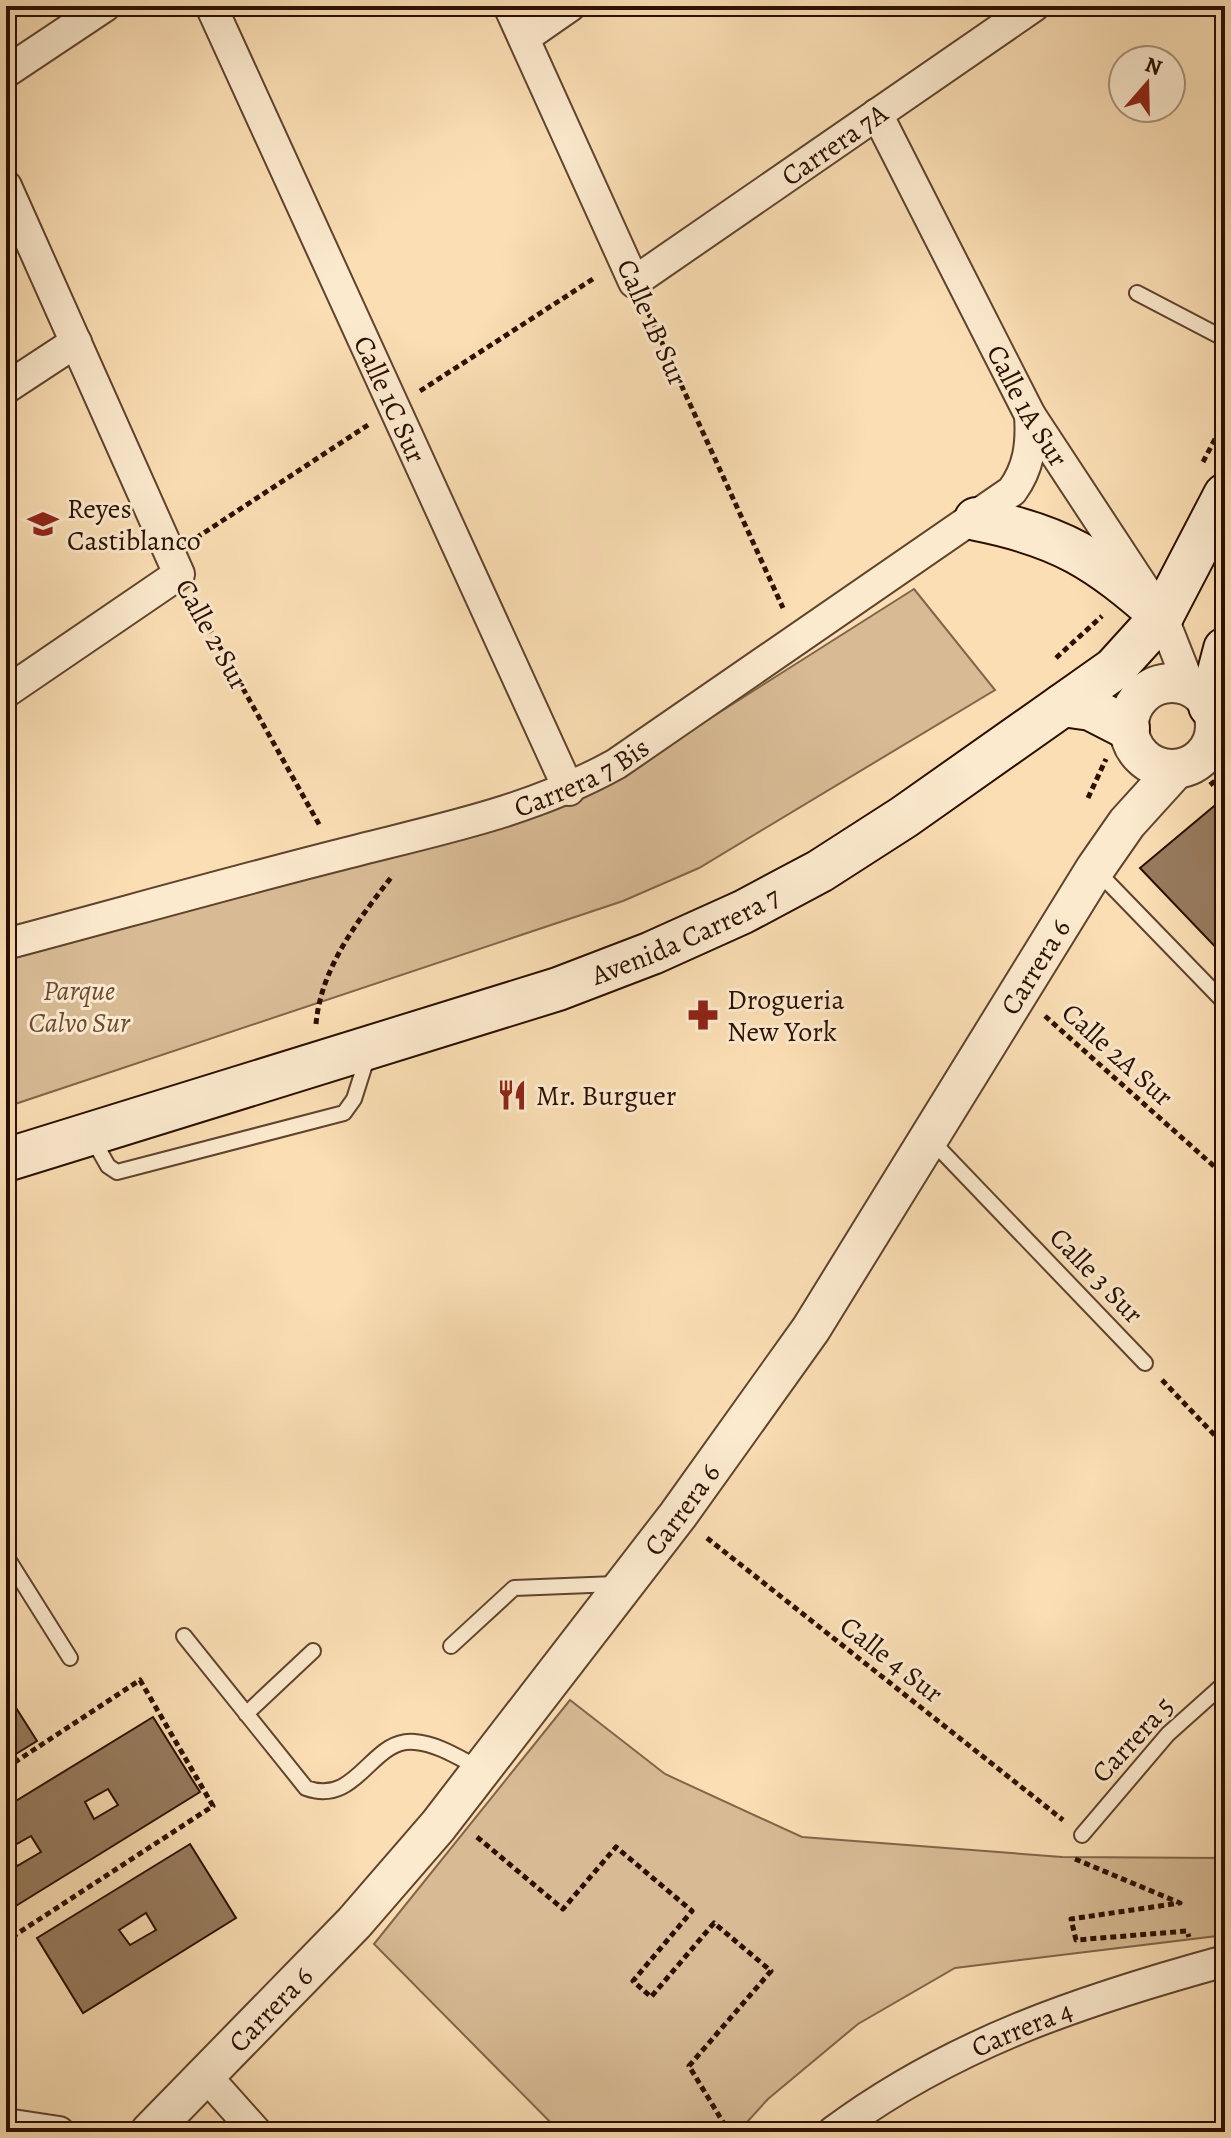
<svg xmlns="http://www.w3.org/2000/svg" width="1231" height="2138" font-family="Alegreya,serif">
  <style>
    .green { fill: #d8bb95; stroke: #82654a; stroke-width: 2 }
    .building { fill: #977b5e; stroke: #2b0f00; stroke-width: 2; fill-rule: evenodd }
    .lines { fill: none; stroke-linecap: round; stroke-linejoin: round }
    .service-casing { stroke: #5f432d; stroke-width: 18 }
    .minor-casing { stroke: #5f432d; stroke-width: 34 }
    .tertiary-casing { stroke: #5f432d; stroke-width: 42 }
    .secondary-casing { stroke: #2b0f00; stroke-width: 46 }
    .path { stroke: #2b0f00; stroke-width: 5; stroke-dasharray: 6 4; stroke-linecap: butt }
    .service { stroke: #fceace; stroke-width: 14 }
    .minor { stroke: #fceace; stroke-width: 30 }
    .tertiary { stroke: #fceace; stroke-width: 38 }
    .secondary { stroke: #fceace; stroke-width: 42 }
    .labels { text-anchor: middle; stroke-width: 6; stroke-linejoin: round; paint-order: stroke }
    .street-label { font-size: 28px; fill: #2b0f00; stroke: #fceace }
    .poi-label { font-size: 28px; fill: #2b0f00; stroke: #fceace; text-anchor: start }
    .park-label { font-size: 28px; font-style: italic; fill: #684b34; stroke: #fceace }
  </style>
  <rect width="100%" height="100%" fill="#fbdeb4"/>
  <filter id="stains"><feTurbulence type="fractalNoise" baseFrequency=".0025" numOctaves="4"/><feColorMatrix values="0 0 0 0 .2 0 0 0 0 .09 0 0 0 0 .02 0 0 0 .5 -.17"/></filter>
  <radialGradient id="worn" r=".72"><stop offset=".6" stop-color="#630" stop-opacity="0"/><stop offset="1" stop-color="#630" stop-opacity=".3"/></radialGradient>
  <path class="green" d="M914 589 995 690 699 868 623 901 6 1107V952L627 771Z
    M570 1700 665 1774 802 1837 1062 1857 1225 1858V1935L955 1968 858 2024 768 2099 738 2132H560L374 1944Z"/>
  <path class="building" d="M1225 797V957L1140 868Z
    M6 1692 37 1741 6 1760Z
    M153 1717 200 1792 6 1912V1807ZM108 1789 118 1805 94 1819 85 1802ZM31 1836 41 1852 17 1866 8 1849Z
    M190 1844 236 1918 83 2013 37 1938ZM146 1913 156 1930 130 1945 119 1930Z"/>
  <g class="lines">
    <g class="service-casing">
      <path id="service" d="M1137 293 1225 339
        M1097 871 1225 1003
        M91 1136 108 1166 117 1172 344 1113 354 1099 368 1055
        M931 1140 1145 1363
        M6 1556 70 1658
        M184 1636 306 1788C358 1807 371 1737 415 1742 438 1744 459 1758 479 1768
        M451 1646 514 1588 616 1584
        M246 1714 313 1651
        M1082 1835 1168 1734 1225 1683"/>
    </g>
    <g class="minor-casing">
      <g id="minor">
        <path id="s1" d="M211 6 569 790"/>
        <path id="s2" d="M509 6 634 282 1034 6"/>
        <path d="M524 38 570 6"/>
        <path d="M6 72 105 6"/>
        <path id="s3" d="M877 114 1030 415 1162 616 1190 687"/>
        <path d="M6 186 179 574 6 692"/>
        <path d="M6 388 76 342"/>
        <path id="s4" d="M6 944C115 915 225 884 335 856 434 830 526 814 616 764L1012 491C1029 468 1032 444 1030 415"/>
        <path d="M206 2076 256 2132"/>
        <path d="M6 2124 59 2132"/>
        <path id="s5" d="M833 2132C953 2043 1083 2000 1225 1961"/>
      </g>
    </g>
    <g class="tertiary-casing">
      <g id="tertiary">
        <circle cx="1172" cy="726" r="43"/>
        <path id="s6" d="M150 2132 354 1923 438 1826 678 1515 811 1329 1095 869 1127 823 1176 769"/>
      </g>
    </g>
    <g class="secondary-casing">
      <g id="secondary">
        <path d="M976 519C1062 536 1097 559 1162 616"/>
        <path d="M1063 705 1091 709 1128 728"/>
        <path d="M1210 706 1225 649"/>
        <path id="s7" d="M6 1160 558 989 652 953 743 912 820 871 904 817 1114 669 1162 616 1225 495"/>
      </g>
    </g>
    <path class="path" d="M648 312 783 608
      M420 391 596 277
      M1203 462 1225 420
      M196 538 368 425
      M194 601 320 826
      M1056 658 1102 616
      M1210 785 1225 773
      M1088 798 1106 759
      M1045 1016 1225 1176
      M316 1024C321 967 359 919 393 875
      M1162 1380 1225 1446
      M707 1538 1063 1820
      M6 1768 140 1680 213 1806 6 1941
      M477 1837 563 1909 616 1847 692 1911 633 1981 651 1997 714 1923 771 1971 689 2066 729 2132
      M1075 1859 1180 1903 1071 1919 1076 1940 1187 1931 1189 1937"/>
    <use href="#service" class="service"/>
    <use href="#minor" class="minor"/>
    <use href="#tertiary" class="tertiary"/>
    <use href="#secondary" class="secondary"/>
  </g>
  <defs>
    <g id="school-bare" transform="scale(2.4)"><path d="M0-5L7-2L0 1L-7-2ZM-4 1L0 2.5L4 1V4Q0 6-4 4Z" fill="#8f2418" stroke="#fceace" stroke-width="2.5" paint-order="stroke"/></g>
    <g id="pharmacy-bare" transform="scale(2.4)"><path d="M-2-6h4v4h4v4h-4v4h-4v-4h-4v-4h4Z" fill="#8f2418" stroke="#fceace" stroke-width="2.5" paint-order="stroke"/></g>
    <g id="restaurant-bare" transform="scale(2.4)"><path d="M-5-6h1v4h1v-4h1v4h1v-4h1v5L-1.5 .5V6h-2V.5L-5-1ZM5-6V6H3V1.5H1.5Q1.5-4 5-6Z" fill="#8f2418" stroke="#fceace" stroke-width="2.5" paint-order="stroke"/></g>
  </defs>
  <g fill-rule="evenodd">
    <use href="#school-bare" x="43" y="524"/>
    <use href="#pharmacy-bare" x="703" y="1015"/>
    <use href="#restaurant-bare" x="512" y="1095"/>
  </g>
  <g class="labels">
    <g class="street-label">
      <text dy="10" stroke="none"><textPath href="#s2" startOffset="546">Carrera 7A</textPath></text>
      <text transform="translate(653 322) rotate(66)" y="10">Calle 1B Sur</text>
      <text dy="10" stroke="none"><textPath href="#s1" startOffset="432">Calle 1C Sur</textPath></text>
      <text dy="10" stroke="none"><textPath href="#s3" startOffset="328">Calle 1A Sur</textPath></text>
      <text transform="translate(213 634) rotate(61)" y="10">Calle 2 Sur</text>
      <text dy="10" stroke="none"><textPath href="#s4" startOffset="600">Carrera 7 Bis</textPath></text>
      <text dy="10" stroke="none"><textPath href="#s7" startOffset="716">Avenida Carrera 7</textPath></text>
      <text dy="10" stroke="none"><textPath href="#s6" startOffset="1468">Carrera 6</textPath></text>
      <text transform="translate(1118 1054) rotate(42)" y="10">Calle 2A Sur</text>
      <text transform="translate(1097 1275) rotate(46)" y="10">Calle 3 Sur</text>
      <text dy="10" stroke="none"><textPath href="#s6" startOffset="820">Carrera 6</textPath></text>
      <text transform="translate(892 1659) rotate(38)" y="10">Calle 4 Sur</text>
      <text transform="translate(1132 1739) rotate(-47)" y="10">Carrera 5</text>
      <text dy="10" stroke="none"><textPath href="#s6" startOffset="172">Carrera 6</textPath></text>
      <text dy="10" stroke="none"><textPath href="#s5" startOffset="216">Carrera 4</textPath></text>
    </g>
    <g class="poi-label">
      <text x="67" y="518">Reyes<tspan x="67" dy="32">Castiblanco</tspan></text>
      <text x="727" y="1009">Drogueria<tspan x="727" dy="32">New York</tspan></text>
      <text x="536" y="1105">Mr. Burguer</text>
    </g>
    <g class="park-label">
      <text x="79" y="1000">Parque<tspan x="79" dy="32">Calvo Sur</tspan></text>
    </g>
  </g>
  <rect width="1231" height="2138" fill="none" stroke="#fbdeb4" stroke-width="32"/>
  <rect x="8" y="8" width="1215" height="2122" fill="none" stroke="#2b0f00" stroke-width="4"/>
  <rect x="16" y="16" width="1199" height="2106" fill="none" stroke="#2b0f00" stroke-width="2"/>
  <g transform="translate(1147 84) rotate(20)"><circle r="38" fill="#fceace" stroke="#a8927c" stroke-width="2"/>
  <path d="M0-6L14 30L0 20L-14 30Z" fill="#8f2418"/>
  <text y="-12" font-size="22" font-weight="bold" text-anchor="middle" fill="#2b0f00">N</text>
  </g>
  <rect width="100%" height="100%" filter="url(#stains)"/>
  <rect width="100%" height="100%" fill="url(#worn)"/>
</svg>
